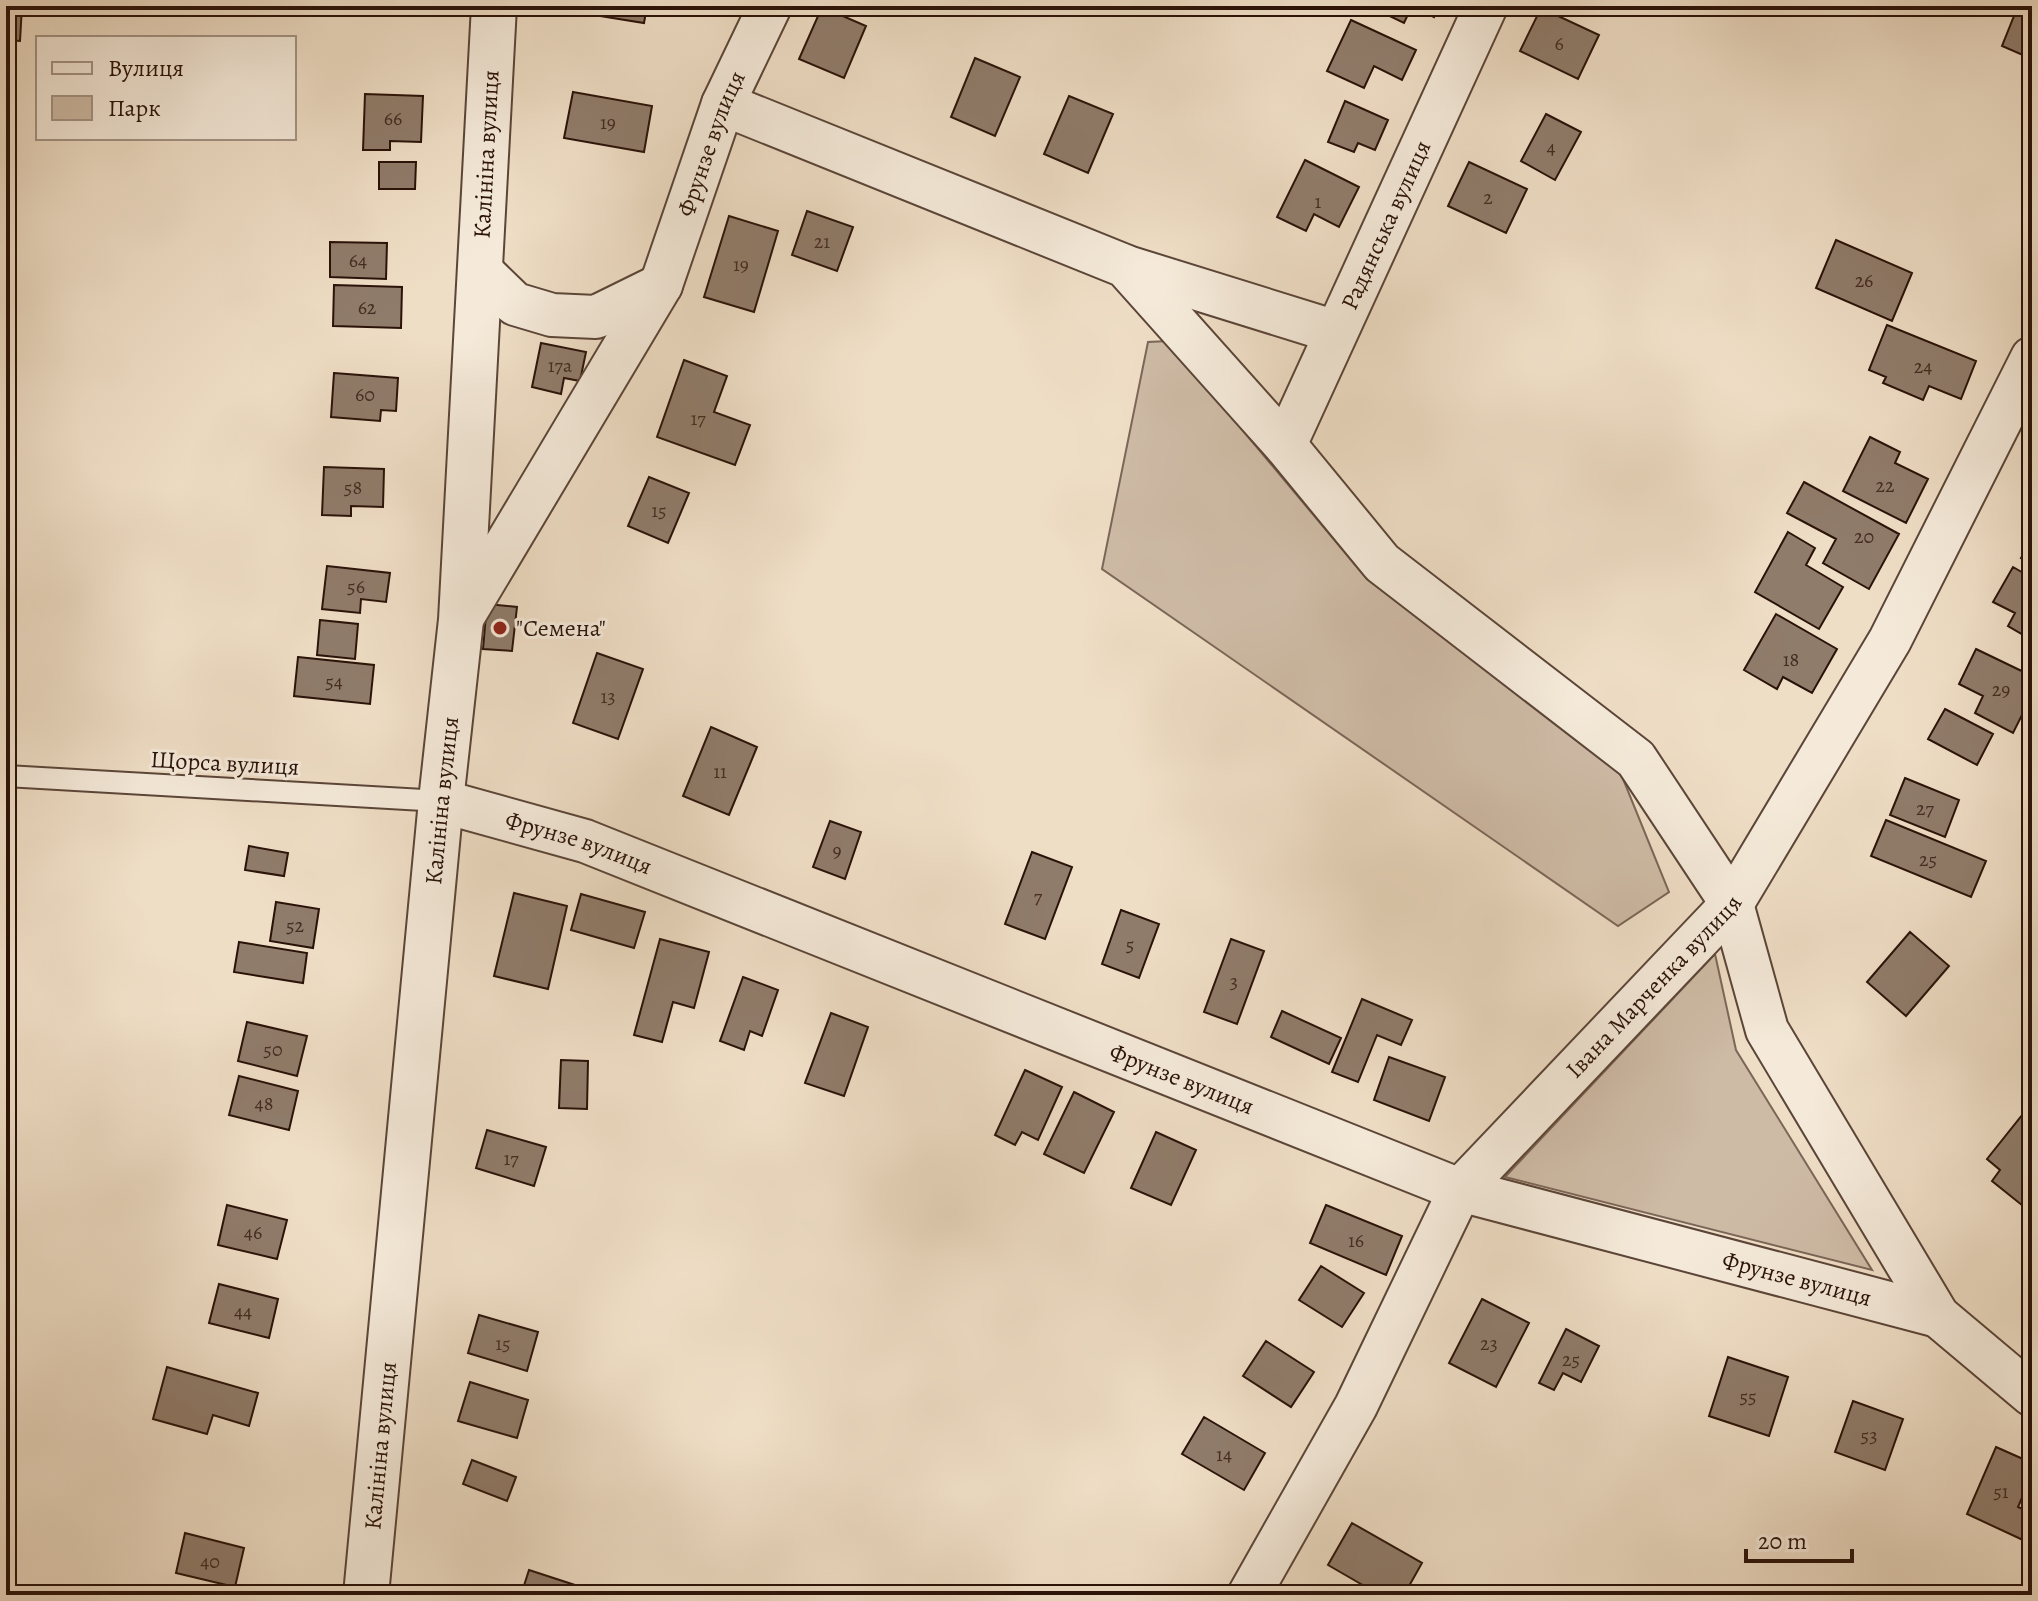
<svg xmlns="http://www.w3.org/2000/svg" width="2038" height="1601" font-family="Alegreya,serif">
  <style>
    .green { fill: #cebba6; stroke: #7c6658; stroke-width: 2 }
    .building { fill: #907c6b; stroke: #2a1209; stroke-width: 2 }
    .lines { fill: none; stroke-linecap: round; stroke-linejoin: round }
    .service-casing { stroke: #5b4538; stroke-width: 24 }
    .minor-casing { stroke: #5b4538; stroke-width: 46 }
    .tertiary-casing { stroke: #5b4538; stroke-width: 48 }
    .service { stroke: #f5eada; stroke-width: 20 }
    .minor { stroke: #f5eada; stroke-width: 42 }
    .tertiary { stroke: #f5eada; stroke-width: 44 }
    .poi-dot { fill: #8f2418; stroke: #f5eada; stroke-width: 3 }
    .labels { text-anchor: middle; stroke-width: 6; stroke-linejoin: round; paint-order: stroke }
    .number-label { font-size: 20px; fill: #442c22 }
    .street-label { font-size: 24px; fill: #2a1209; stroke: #f5eada }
    .poi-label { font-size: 24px; fill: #2a1209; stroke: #f5eada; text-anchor: start }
  </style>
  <rect width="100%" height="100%" fill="#efdec6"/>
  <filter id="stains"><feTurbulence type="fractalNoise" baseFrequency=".0025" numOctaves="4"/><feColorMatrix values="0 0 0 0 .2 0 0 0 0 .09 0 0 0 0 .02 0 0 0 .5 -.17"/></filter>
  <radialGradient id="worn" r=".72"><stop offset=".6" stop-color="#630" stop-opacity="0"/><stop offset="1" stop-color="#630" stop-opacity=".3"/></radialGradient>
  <path class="green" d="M1168 341 1367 579 1619 769 1669 892 1618 926 1102 569 1148 342Z
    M1715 954 1736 1050 1872 1270 1505 1177Z"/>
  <path class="building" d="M6 6H22L20 41 6 40Z
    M582 6H647L644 23 581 13Z
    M1379 6H1412L1404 23 1377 10Z
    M1413 6H1439L1434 17Z
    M2018 6H2032V59L2002 46Z
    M822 7 866 26 844 78 799 59Z
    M1541 8 1599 35 1578 79 1520 51Z
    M1351 20 1416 50 1402 80 1374 66 1364 88 1327 71Z
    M975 58 1020 77 995 136 951 117Z
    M573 92 652 106 644 152 564 138Z
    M365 94 423 96 421 142 390 141V150H363Z
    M1069 96 1113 114 1088 173 1044 154Z
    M1345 101 1388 120 1375 150 1358 143 1354 152 1328 142Z
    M2032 109V132L2023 128Z
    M1546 114 1581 132 1555 180 1521 161Z
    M1305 160 1359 187 1339 227 1314 214 1306 231 1277 217Z
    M379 162H416L415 189H379Z
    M1469 162 1527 189 1506 233 1448 206Z
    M807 211 853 227 837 271 792 255Z
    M729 216 778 231 754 312 704 297Z
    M1836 240 1912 273 1892 321 1816 288Z
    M330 242 387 243 386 279 330 277Z
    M334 285 402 287 401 328 333 326Z
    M1887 325 1976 361 1961 399 1929 386 1923 400 1883 383 1886 377 1869 370Z
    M541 343 586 352 580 381 564 378 561 394 532 387Z
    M684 360 727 376 714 412 750 425 735 465 657 437Z
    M334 373 398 378 396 411 381 410 380 421 331 417Z
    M1870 437 1900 452 1895 463 1928 479 1906 523 1843 491Z
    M324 467 384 469 383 507 351 506V516L322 515Z
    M649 477 689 493 668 543 628 526Z
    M1804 482 1899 534 1869 589 1823 563 1836 539 1787 513Z
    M1788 532 1815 548 1806 565 1843 587 1819 629 1755 592Z
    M2032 538V564L2021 558Z
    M327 566 390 573 386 602 361 599 360 613 322 609Z
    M2013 567 2032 578V640L2008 626 2015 613 1993 602Z
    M487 604 517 607 512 651 483 649Z
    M1776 614 1837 649 1812 693 1783 677 1777 689 1744 670Z
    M320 620 358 624 355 659 317 655Z
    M1976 649 2032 676V695L2013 733 1975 713 1983 696 1959 684Z
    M597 653 643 669 618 739 573 723Z
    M298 657 374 665 370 704 294 696Z
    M1945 709 1993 734 1977 765 1928 739Z
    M711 727 757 747 729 815 683 796Z
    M1905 778 1959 800 1945 837 1890 815Z
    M1886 820 1986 861 1971 897 1871 856Z
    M830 821 861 832 845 879 813 867Z
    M249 846 288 853 284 876 245 870Z
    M1032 852 1072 867 1045 939 1005 924Z
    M514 893 567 906 548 989 494 976Z
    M581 894 645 912 634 948 571 930Z
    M276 902 319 909 313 948 270 941Z
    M1121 910 1159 924 1139 978 1102 964Z
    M1910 932 1949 966 1906 1016 1867 982Z
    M660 939 709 952 694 1008 673 1002 662 1042 634 1035Z
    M1231 939 1264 951 1237 1024 1204 1012Z
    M239 942 307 953 303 983 234 972Z
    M743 977 778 990 762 1036 750 1031 744 1050 720 1041Z
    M1362 999 1412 1020 1401 1045 1377 1035 1358 1082 1332 1072Z
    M1282 1011 1341 1038 1329 1064 1271 1037Z
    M831 1013 868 1027 844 1096 805 1083Z
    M247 1022 307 1036 297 1076 238 1061Z
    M1389 1057 1445 1077 1429 1121 1374 1100Z
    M561 1060 588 1061 587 1109 559 1108Z
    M1025 1070 1062 1087 1038 1140 1022 1132 1015 1145 995 1135Z
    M239 1076 298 1091 289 1130 229 1115Z
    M1074 1092 1114 1112 1084 1173 1044 1154Z
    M2023 1114 2032 1121V1196L2023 1206 1992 1181 2000 1170 1987 1159Z
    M487 1130 546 1147 534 1186 476 1168Z
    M1156 1132 1196 1150 1171 1205 1131 1188Z
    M227 1205 287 1220 277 1259 218 1245Z
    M1326 1205 1402 1236 1386 1275 1310 1243Z
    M1321 1266 1364 1293 1342 1327 1299 1300Z
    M219 1284 278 1299 269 1338 209 1323Z
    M1482 1299 1529 1323 1496 1387 1449 1363Z
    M479 1315 538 1332 527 1371 468 1353Z
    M1566 1329 1599 1346 1581 1382 1563 1373 1554 1390 1539 1383Z
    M1266 1341 1314 1372 1291 1407 1243 1376Z
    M1728 1357 1788 1377 1769 1436 1709 1416Z
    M167 1367 258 1393 249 1426 213 1415 207 1434 153 1419Z
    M470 1382 528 1400 517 1438 458 1421Z
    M1853 1401 1903 1419 1885 1470 1835 1452Z
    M1204 1417 1265 1453 1244 1490 1182 1454Z
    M1996 1447 2032 1463V1475L2018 1507 2032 1513 2023 1540 1967 1514Z
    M472 1460 516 1477 507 1501 463 1484Z
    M1352 1523 1422 1563 1404 1595H1380L1328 1565Z
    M185 1533 244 1548 235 1587 176 1573Z
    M529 1570 578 1586 576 1595H521Z
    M438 1586 469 1595H435Z"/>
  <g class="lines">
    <g class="service-casing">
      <path id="service" d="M6 776 441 801"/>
    </g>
    <g class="minor-casing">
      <g id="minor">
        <path d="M723 104 1125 266 1285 445 1382 563 1636 759 1732 904 1767 1030 1938 1316 2032 1395"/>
        <path d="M1127 267 1336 332"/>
        <path d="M481 271 515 304 552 315 596 317 661 285"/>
        <path id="s1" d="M1285 445 1486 6"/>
        <path id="s2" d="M461 620 661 285 723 104 770 6"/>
        <path id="s3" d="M441 801 585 841 1460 1190 1938 1316"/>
        <path id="s4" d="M1249 1595 1356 1406 1460 1190 1732 904 1890 640 2032 358"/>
      </g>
    </g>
    <g class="tertiary-casing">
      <g id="tertiary">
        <path id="s5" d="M366 1595 441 801 461 620 494 6"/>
      </g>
    </g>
    <use href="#service" class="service"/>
    <use href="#minor" class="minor"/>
    <use href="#tertiary" class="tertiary"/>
  </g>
  <circle class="poi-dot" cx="500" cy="628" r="8"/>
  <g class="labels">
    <g class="number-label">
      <text x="1559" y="50">6</text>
      <text x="393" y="125">66</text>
      <text x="608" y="129">19</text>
      <text x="1551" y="154">4</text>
      <text x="1488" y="204">2</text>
      <text x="1318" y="208">1</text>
      <text x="822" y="248">21</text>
      <text x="358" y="267">64</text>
      <text x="741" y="271">19</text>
      <text x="1864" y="287">26</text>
      <text x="367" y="314">62</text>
      <text x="560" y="372">17а</text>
      <text x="1923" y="373">24</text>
      <text x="365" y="401">60</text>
      <text x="698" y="425">17</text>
      <text x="1885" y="492">22</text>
      <text x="353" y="494">58</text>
      <text x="659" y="517">15</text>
      <text x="1864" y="543">20</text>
      <text x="356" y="593">56</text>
      <text x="1791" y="666">18</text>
      <text x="334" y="688">54</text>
      <text x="2001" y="696">29</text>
      <text x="608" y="703">13</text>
      <text x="720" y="778">11</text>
      <text x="1925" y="815">27</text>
      <text x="837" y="857">9</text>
      <text x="1928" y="866">25</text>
      <text x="1038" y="903">7</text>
      <text x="295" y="932">52</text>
      <text x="1130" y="951">5</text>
      <text x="1234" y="988">3</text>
      <text x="273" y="1056">50</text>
      <text x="264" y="1110">48</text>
      <text x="511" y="1165">17</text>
      <text x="253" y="1239">46</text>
      <text x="1356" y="1247">16</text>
      <text x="243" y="1318">44</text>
      <text x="503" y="1350">15</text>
      <text x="1489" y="1350">23</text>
      <text x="1571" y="1366">25</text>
      <text x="1748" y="1403">55</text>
      <text x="1869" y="1442">53</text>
      <text x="1224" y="1461">14</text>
      <text x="2001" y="1498">51</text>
      <text x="210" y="1568">40</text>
    </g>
    <g class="street-label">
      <text dy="8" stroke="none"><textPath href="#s2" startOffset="540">Фрунзе вулиця</textPath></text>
      <text dy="8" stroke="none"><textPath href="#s5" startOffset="1446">Калініна вулиця</textPath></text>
      <text dy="8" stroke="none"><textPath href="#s1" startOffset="242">Радянська вулиця</textPath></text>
      <text transform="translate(225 763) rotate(3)" y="8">Щорса вулиця</text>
      <text dy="8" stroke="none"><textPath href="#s5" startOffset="798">Калініна вулиця</textPath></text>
      <text dy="8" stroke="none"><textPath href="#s3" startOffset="144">Фрунзе вулиця</textPath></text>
      <text dy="8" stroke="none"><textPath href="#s4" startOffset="738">Івана Марченка вулиця</textPath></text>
      <text dy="8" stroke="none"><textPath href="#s3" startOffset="792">Фрунзе вулиця</textPath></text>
      <text dy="8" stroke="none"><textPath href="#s3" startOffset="1440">Фрунзе вулиця</textPath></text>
      <text dy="8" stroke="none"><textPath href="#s5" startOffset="150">Калініна вулиця</textPath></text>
    </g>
    <g class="poi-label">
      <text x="516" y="636">"Семена"</text>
    </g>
  </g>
  <rect width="2038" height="1601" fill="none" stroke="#efdec6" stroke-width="32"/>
  <rect x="8" y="8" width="2022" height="1585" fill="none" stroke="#2a1209" stroke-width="4"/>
  <rect x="16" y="16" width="2006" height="1569" fill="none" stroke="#2a1209" stroke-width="2"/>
  <rect x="36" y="36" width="260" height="104" fill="#f5eada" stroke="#a49486" stroke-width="2"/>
  <rect x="52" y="62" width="40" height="12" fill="#f5eada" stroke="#a49486" stroke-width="2"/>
  <text x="108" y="76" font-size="24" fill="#2a1209">Вулиця</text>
  <rect x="52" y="96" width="40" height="24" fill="#cebba6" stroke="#a49486" stroke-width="2"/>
  <text x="108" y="116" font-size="24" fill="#2a1209">Парк</text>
  <path d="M1746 1549v12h106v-12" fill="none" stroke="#2a1209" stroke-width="4"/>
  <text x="1758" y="1549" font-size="24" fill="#2a1209" stroke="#f5eada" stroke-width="6" paint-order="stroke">20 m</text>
  <rect width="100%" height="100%" filter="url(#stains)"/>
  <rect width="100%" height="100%" fill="url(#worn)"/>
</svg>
